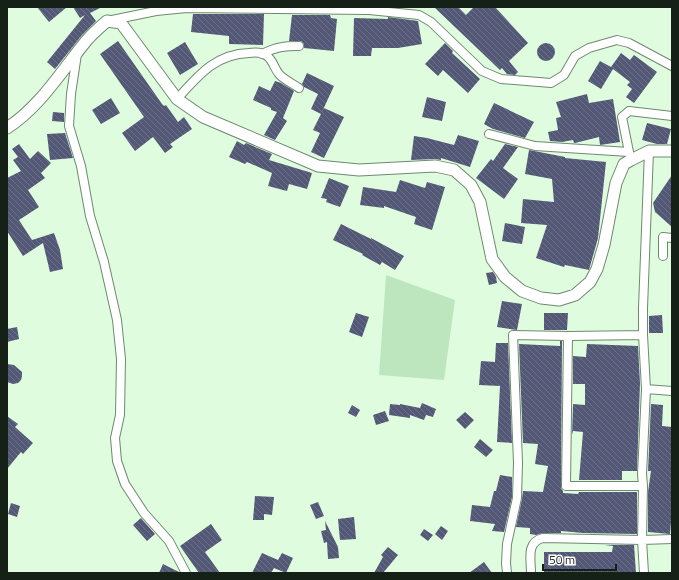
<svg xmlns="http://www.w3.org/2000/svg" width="679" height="580" font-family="'Titillium Web',sans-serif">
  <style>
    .pitch { fill: #bee6be }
    .building { fill: url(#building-back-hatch) }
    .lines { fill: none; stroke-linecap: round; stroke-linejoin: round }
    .street-casing { stroke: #6f896f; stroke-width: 10 }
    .secondary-casing { stroke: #6f896f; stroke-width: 13 }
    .street { stroke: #fff; stroke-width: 8 }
    .secondary { stroke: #fff; stroke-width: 11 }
  </style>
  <defs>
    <pattern id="building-back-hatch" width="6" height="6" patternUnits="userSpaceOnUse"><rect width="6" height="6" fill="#535876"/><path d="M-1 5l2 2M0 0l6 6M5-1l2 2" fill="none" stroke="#6c7187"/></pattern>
  </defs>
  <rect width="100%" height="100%" fill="#dffcdf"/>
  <path class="pitch" d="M386 275 455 300 444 380 379 375Z"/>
  <path class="building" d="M37 7H67L49 22Z
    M73 7H102L90 13 96 21 82 35 55 69 47 62 85 15 80 18Z
    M434 7H458L466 15 474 7H495L528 43 509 61 518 72 515 75 507 74 502 68 500 70Z
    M193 14H264L263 45 229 44V36L191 32Z
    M292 15H330L331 18 337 19 334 51 304 48V44L301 41H289Z
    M388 17 418 21 422 44 398 48H372L371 56H353L354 18 388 19Z
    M118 41 162 104 164 106 166 105 178 122 184 117 192 129 170 144 173 147 165 153 153 137 135 151 122 133 144 117 100 54Z
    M185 42 198 64 180 75 167 53Z
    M537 52a9 9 0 1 1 18 0a9 9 0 1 1-18 0Z
    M445 43 453 51 452 53 480 79 468 93 443 70 438 76 425 64Z
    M621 53 630 60 634 55 657 72 634 103 626 97 632 89 627 85 630 82 613 69 601 89 588 81 600 61 611 67Z
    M307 73 334 86 321 114 311 109 318 94 304 87 302 84Z
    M275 81 281 83 294 91 283 118 287 121 275 140 264 135 277 112 271 110V108L253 100 259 86 270 91Z
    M587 94 589 103 613 99 620 142 600 145 599 137 575 143H574L573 140 562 142 550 141 548 132 558 130 556 118 561 117 556 102Z
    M427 97 446 102 442 121 422 117Z
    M111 98 120 113 101 124 92 110Z
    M494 103 534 122 525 138 493 129 484 124Z
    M324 108 344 117 324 158 311 152 320 133 313 130Z
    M53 112 64 113V122L52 121Z
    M647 123 671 129 667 144H657L642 140Z
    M65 133 73 158 50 160 47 134Z
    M458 135 479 141 470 167 441 158V160L435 159 411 160 414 136 427 138 454 145Z
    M237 141 244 145 246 143 272 154 269 160 312 173 307 189 289 184 287 191 268 186 272 173 247 162 245 164 229 157Z
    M19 144 30 159 38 151 51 163 41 173 45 178 28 190 39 207 19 220 32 240 54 233 60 250 63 269 50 272 43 243 23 256 7 231V178L21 171 13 160 18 157 12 149Z
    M505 144 518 147 503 168 518 179 504 199 476 178 491 159 493 161Z
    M529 150 565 157V158L606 162 598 238 589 270 565 265 564 267 536 258 547 225 521 223 523 199 554 202 552 179 525 174Z
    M672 175V227L655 212 653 203Z
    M329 178 349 186 340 207 326 202 327 199 321 198Z
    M400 180 425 188 427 182 445 187 432 230 414 224 416 217 384 206V208L360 205 363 187 396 192Z
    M505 223 525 227 522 244 502 241Z
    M341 224 371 239V238L404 256 395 270 382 262 380 265 362 255 363 254 333 240Z
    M493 272 496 277 497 283 489 285 486 273Z
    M502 301 522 304 517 330 497 327Z
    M356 313 369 317 362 337 349 332Z
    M544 313H568L567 330H544Z
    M662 315 663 333H649V316Z
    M17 327 19 339 7 342V329Z
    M560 341H562L561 488 563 491V493L578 494 579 492H637V534L583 533 561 531V533H543L536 535 530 534V528L516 527 522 499 523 491 543 492 548 466 535 464 538 444 523 443 519 344 560 346Z
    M496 343H508L512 443 497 442 500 386 479 385 481 361 495 362Z
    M587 344 638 346 640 383 637 471H622V480H579L583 432 573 431 572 435 573 404 585 405V384H573V356L586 357Z
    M7 364 14 365 22 372V376L21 380 18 383 13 384 7 382Z
    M422 403 436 409 433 417 426 415 424 420 410 415V418L389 415 390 404 400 405V404L420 408Z
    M651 404 663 405 662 426 672 427V510L670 534 648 532V492L651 471H648Z
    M352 405 360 410 356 417 348 413Z
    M385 411 389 421 376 425 373 415Z
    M465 412 474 420 465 429 456 420Z
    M7 416 18 424 15 427 33 443 23 454 21 452 7 469Z
    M480 439 493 450 486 457 474 447Z
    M500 475 512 477V497L504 532 492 531 495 524 470 521 472 505 490 507 494 491H496Z
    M255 496 274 497 272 515 264 514V520H253Z
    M318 502 324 516 316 519 310 505Z
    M11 503 20 506 17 517 8 514Z
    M354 517 356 539 340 540 338 519Z
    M141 518 155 534 147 541 133 525Z
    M325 521 338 547 339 558 328 559 327 542 324 543 321 531 326 530Z
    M211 524 222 540 205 552 220 573H199L180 546Z
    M441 526 448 531 442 540 435 534Z
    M424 529 433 535 428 541 420 535Z
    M605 545H634L636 573H544V552H612L613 546Z
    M388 547 398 555 383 573H374L383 557 381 555Z
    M262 553 278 560 282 553 293 558 286 573 274 568 271 573H252Z
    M484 562 492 573H469Z
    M163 564 179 572 180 573H159Z"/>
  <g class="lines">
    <g class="street-casing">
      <path id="street" d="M112 20 156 11 187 8 369 10 419 15 431 22 482 71 501 79 551 83 564 75 575 56 589 48 617 40 629 43 672 66
        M77 54 71 94 69 126 81 166 90 216 104 262 117 320 121 359 120 415 115 438 117 461 125 484 144 513 169 541 186 573
        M262 54C276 47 284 46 299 46
        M177 99C198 76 215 54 249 53 255 52 262 52 267 56 273 60 274 68 279 74 283 79 293 84 299 88
        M489 134 535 146 629 152
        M630 157 622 117 629 111 672 116
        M663 256V237L672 238
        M568 336 566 486H643
        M646 389 672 391
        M507 573 506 563 507 544 517 498 518 463 513 335 568 336 643 335
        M531 573C531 559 526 542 543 538L642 540 672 539
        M644 573 642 540 643 486 642 474 646 389 643 335V308L649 151"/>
    </g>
    <g class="secondary-casing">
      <path id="secondary" d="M7 128C40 107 62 70 87 40 93 33 100 27 107 21L121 23 177 99 203 117 318 166 359 170 435 166 454 170 471 185 480 202 492 259 505 277 522 291 541 298 559 300 575 295 590 282 597 269 604 245 616 183 624 164 631 160 649 151H672"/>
    </g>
    <use href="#street" class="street"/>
    <use href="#secondary" class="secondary"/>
  </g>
  <rect width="679" height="580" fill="none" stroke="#152016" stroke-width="16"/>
  <path d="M543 564v6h73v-6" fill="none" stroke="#152016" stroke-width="2"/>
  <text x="549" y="564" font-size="12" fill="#152016" stroke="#ffffff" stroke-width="3" paint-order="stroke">50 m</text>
</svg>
